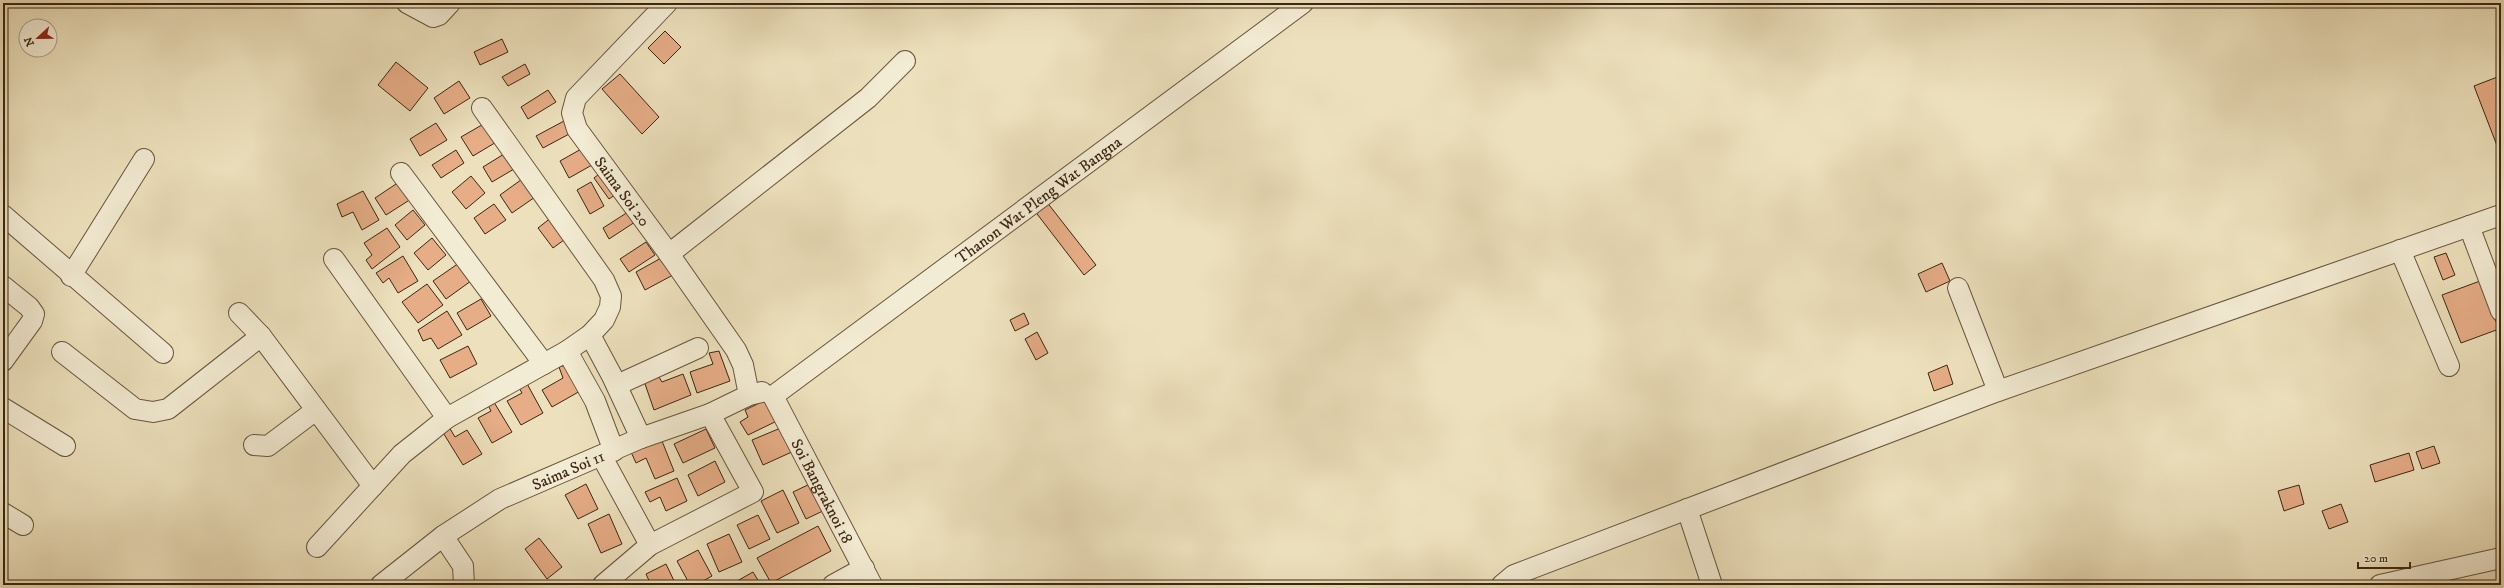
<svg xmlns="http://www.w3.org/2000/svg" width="2504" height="588" font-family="'IM FELL DW Pica',serif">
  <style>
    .building { fill: #e6ad87; stroke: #3c2612 }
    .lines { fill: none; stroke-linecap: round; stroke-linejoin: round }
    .minor-casing { stroke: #68553d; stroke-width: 22 }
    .minor { stroke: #f3ecd4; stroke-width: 20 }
    .labels { text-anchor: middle; stroke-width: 3; stroke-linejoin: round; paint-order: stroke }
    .street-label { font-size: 16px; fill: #3c2612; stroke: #f3ecd4 }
  </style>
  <rect width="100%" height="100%" fill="#ede1bd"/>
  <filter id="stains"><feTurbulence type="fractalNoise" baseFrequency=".005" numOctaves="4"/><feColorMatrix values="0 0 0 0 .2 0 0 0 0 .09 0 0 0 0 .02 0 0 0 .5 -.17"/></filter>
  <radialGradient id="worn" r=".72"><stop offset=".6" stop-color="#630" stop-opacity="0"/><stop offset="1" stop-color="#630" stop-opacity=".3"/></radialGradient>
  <path class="building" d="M665 31 681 47 664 64 648 48Z
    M502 39 508 52 480 65 474 52Z
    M396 62 428 88 410 111 378 85Z
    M525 64 530 74 508 86 502 77Z
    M620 74 659 117 642 134 602 89Z
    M2500 76 2501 80V156L2474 86Z
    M459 81 470 98 444 114 434 98Z
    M548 90 556 102 528 119 521 107Z
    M564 121 571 133 543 148 536 136Z
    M487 122 498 141 473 156 461 137Z
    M436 123 447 140 420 156 410 139Z
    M583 148 592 165 569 178 560 161Z
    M456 150 464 163 441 178 432 165Z
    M504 154 514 169 492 182 483 167Z
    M603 171 618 193 609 199 594 178Z
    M471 176 485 193 466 209 452 192Z
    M525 177 538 195 512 213 500 195Z
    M399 182 411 199 386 215 375 198Z
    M591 182 604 206 590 214 577 190Z
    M363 191 379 220 362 230 353 212 342 217 337 204Z
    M1046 201 1096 265 1084 275 1034 210Z
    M494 204 506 220 485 234 474 218Z
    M413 210 425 225 407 240 395 225Z
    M628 212 635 222 609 239 603 228Z
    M552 217 568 237 553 248 538 228Z
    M387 228 400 247 372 269 366 260 372 255 364 243Z
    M432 238 446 255 428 270 414 253Z
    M646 242 655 255 629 272 620 259Z
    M2446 253 2455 275 2443 280 2434 257Z
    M403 256 418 281 398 293 389 278 383 283 376 273Z
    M663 257 673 275 645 290 636 272Z
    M459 263 471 281 446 299 433 281Z
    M1942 263 1950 281 1926 292 1918 274Z
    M2480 281 2499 329 2461 343 2442 295Z
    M427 284 443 305 418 323 402 302Z
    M481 299 491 316 467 330 457 313Z
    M447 311 462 335 438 349 431 338 423 341 418 330Z
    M1024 313 1029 324 1015 331 1010 320Z
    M1037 332 1048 353 1036 360 1025 339Z
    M468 346 477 364 450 378 440 360Z
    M719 351 730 381 697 393 690 372 713 364 709 353Z
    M569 364 582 390 552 407 542 390 563 378 559 367Z
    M1947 365 1953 384 1934 391 1928 373Z
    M657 374 662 382 683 374 691 395 654 410 644 381Z
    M525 380 543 413 521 425 507 401 522 393 517 384Z
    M770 398 781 419 748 435 740 422 748 417 745 410Z
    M492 399 512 432 492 443 478 418 491 411 486 401Z
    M449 427 455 437 467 430 482 454 463 465 442 431Z
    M783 427 794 451 763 465 752 440Z
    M706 429 715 448 683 463 674 444Z
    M662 441 674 471 655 479 646 458 636 463 631 452Z
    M2434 446 2440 463 2422 469 2416 452Z
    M2409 453 2414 470 2375 482 2370 465Z
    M715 461 725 482 698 496 688 475Z
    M677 478 687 501 666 511 660 497 650 502 645 492Z
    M814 482 827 509 806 519 793 492Z
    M586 484 598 509 578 519 565 495Z
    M2299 485 2304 504 2284 511 2278 491Z
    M783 490 799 523 777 533 761 501Z
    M2341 504 2348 522 2329 529 2322 511Z
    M609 514 622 544 601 553 588 524Z
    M758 515 770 539 749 549 737 525Z
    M818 526 831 551 771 583 757 558Z
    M729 534 742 562 719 572 707 544Z
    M539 538 562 567 547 579 525 549Z
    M698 550 712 576 696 585H690L677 561Z
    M666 564 676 585H651L646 574Z
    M753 572 761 585H730Z"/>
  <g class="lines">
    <g class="minor-casing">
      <g id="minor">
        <path d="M407 3 433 17 439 15 450 3"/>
        <path id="s1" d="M667 3 576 98 572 113 577 129 669 254 736 350 743 365 749 395"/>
        <path d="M401 173 544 364"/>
        <path d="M3 215 163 353"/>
        <path d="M2469 226 2501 311"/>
        <path d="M2400 250 2449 366"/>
        <path d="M669 254 868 98 905 61"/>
        <path d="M334 259 447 418"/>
        <path d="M71 276 144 159"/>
        <path d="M3 286 29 307 34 314 32 321 3 361"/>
        <path d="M1958 288 1998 391"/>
        <path d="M239 313 261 336 373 486"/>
        <path d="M590 335 612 376 641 438"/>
        <path d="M567 351 595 401 614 451"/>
        <path d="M62 352 135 409 153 412 168 409 261 336"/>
        <path d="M617 385 698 348"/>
        <path id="s2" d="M773 396 1303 3"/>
        <path id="s3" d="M773 396 872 585"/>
        <path d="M3 408 65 446"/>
        <path d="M254 445 268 446 316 410"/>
        <path d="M602 457 650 545"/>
        <path d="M1687 509 1712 585"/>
        <path d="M3 513 23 525"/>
        <path d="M443 536 463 566 464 585"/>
        <path d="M317 547 402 454 421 439 447 418 567 351 590 335 604 320 610 307 611 296 604 280 482 108"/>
        <path id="s4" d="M381 585 443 536 500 499 641 438 710 414 749 395 762 392"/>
        <path d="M603 585 650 545 753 492 710 414"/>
        <path d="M833 585 864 568"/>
        <path d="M1502 585 1514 575 1998 391 2501 215"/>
        <path d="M2380 585 2501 558"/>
      </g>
    </g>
    <use href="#minor" class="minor"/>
  </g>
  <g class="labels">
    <g class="street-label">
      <text dy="6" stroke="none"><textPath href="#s1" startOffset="241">Saima Soi 20</textPath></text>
      <text dy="6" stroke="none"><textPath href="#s2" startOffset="330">Thanon Wat Pleng Wat Bangna</textPath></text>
      <text dy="6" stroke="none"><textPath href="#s4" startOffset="221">Saima Soi 11</textPath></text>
      <text dy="6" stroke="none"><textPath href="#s3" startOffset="107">Soi Bangraknoi 18</textPath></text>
    </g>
  </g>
  <rect width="2504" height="588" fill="none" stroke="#ede1bd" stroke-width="16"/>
  <rect x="4" y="4" width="2496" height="580" fill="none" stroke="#3c2612" stroke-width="2"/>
  <rect x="8" y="8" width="2488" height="572" fill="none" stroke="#3c2612"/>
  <g transform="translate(38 38) rotate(248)"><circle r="19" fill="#f3ecd4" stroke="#aa9d86"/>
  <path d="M0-3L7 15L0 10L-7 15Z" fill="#8f2418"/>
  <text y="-6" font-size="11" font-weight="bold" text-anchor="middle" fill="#3c2612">N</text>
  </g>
  <path d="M2358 562v6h52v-6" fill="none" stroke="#3c2612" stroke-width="2"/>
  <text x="2364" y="562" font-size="12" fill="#3c2612" stroke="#f3ecd4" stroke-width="3" paint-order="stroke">20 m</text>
  <rect width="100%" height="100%" filter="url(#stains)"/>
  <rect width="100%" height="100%" fill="url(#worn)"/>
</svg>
